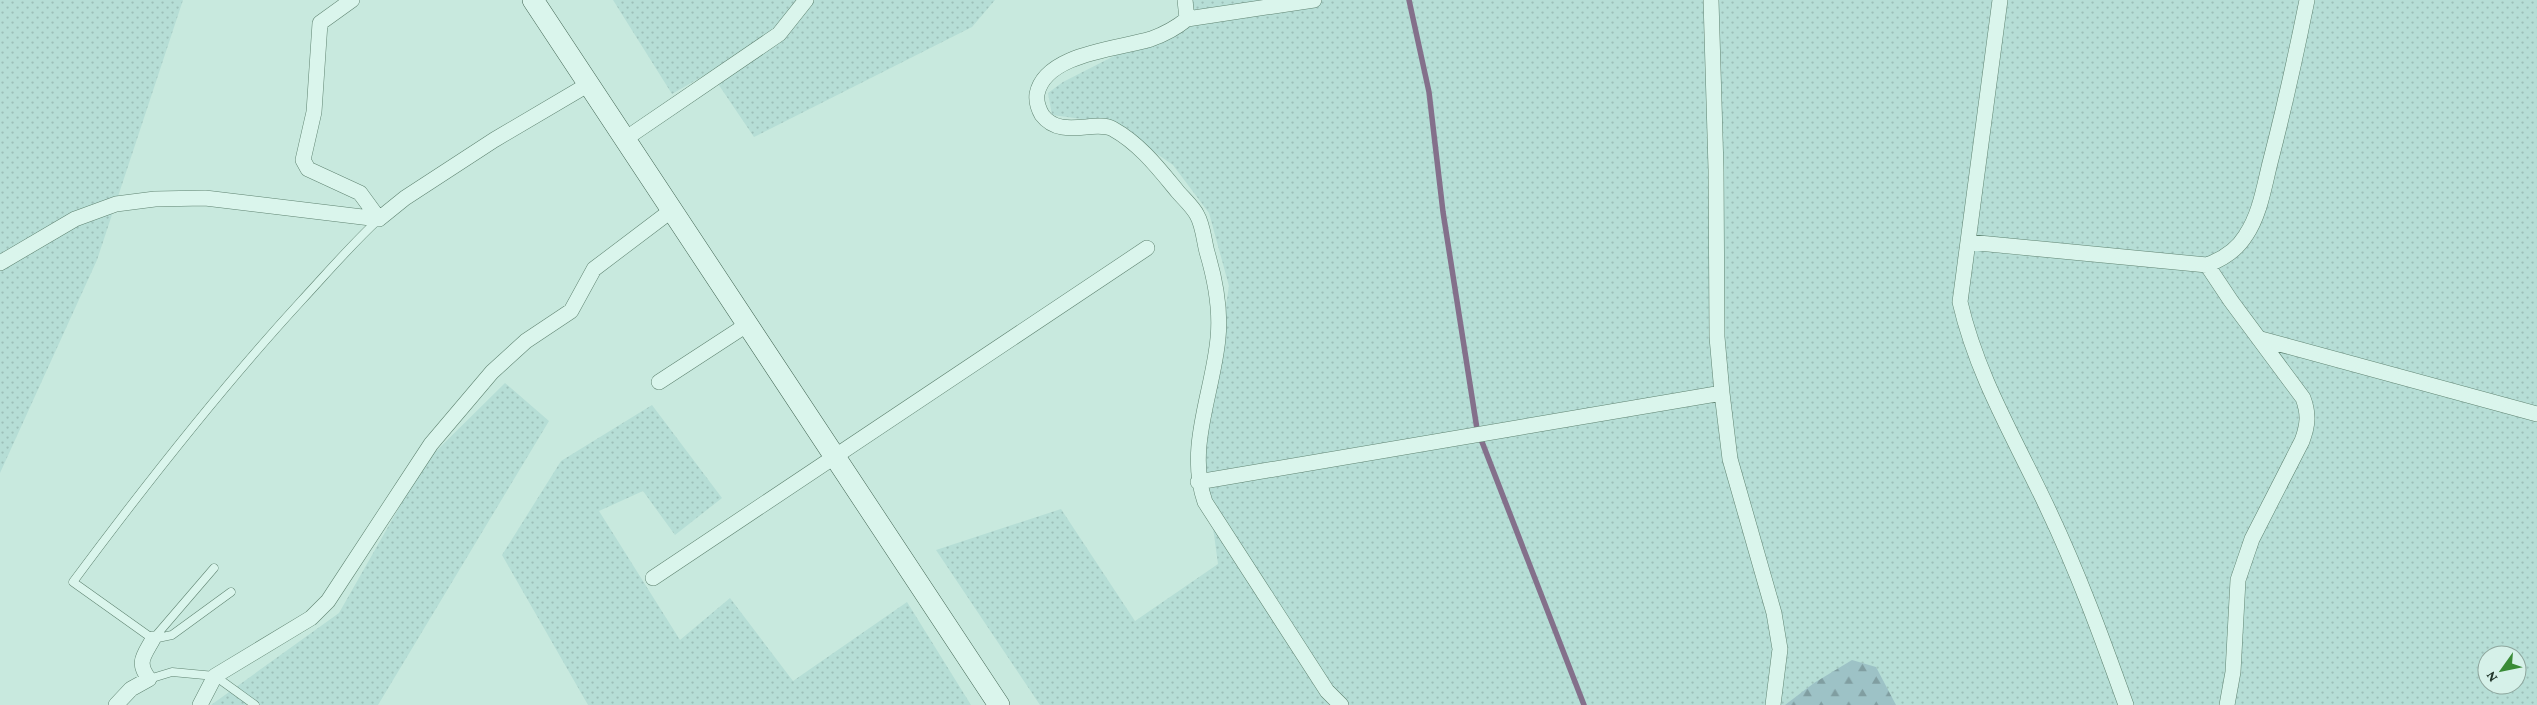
<svg xmlns="http://www.w3.org/2000/svg" width="2537" height="705" font-family="'Crimson Pro',serif">
  <style>
    .farmland { fill: url(#farmland-dots); fill-rule: evenodd }
    .forest { fill: url(#forest-firs) }
    .lines { fill: none; stroke-linecap: round; stroke-linejoin: round }
    .stream { stroke: #84708b; stroke-width: 5.5 }
    .lane-casing { stroke: #5f8371; stroke-width: 9 }
    .street-casing { stroke: #5f8371; stroke-width: 16 }
    .secondary-casing { stroke: #426553; stroke-width: 22 }
    .lane { stroke: #daf5ec; stroke-width: 8 }
    .street { stroke: #daf5ec; stroke-width: 15 }
    .secondary { stroke: #daf5ec; stroke-width: 21 }
  </style>
  <defs>
    <pattern id="farmland-dots" width="8" height="8" patternUnits="userSpaceOnUse" patternTransform="scale(1.25)"><rect width="8" height="8" fill="#b6ded6"/><path d="M2 2h.1M6 6h.1" fill="none" stroke="#9cbfb8" stroke-width="1.8" stroke-linecap="round"/></pattern>
    <pattern id="forest-firs" width="22" height="20" patternUnits="userSpaceOnUse" patternTransform="scale(1.25)"><rect width="22" height="20" fill="#9dc2c6"/><path d="M5 1l3.5 6h-7zM16 11l3.5 6h-7z" fill="#809ea1"/></pattern>
  </defs>
  <rect width="100%" height="100%" fill="#c8e9de"/>
  <path class="farmland" d="M0 0H183L97 260 0 473Z
    M613 0H995L972 27 754 137 710 72 672 94Z
    M1191 0H2537V705H1040L936 550 1061 509 1135 621 1218 564 1203 453 1229 286 1209 213 1173 165 1112 123 1052 115 1048 93 1063 82 1167 29ZM2487 655H2517V685H2487Z
    M505 383 549 421 378 705H211L339 613 425 462Z
    M652 405 722 498 675 535 643 491 599 511 680 640 730 598 793 681 907 602 971 705H588L502 555 561 461Z"/>
  <path class="forest" d="M1852 660 1876 667 1896 705H1785L1814 683Z"/>
  <g class="lines">
    <path class="stream" d="M1409 0 1429 92 1443 212 1477 429 1584 705"/>
    <g class="lane-casing">
      <path id="lane" d="M231 592 172 635 153 639 73 582C145 485 220 389 302 300 327 273 351 245 378 220
        M153 639 214 568
        M149 679 172 672 215 676 255 705"/>
    </g>
    <g class="street-casing">
      <path id="street" d="M352 0 320 23 314 112 303 160 308 169 360 193 379 219
        M1185 0 1187 19
        M1314 0 1187 19C1176 28 1165 34 1151 39 1119 49 1045 53 1037 94 1036 102 1038 108 1042 115 1061 140 1095 119 1113 129 1140 144 1159 169 1178 192 1184 199 1193 207 1197 215 1203 225 1204 241 1207 252 1215 279 1221 309 1218 338 1213 393 1186 448 1205 502L1327 691 1341 705
        M1711 0 1716 169 1717 337 1722 393 1730 459 1774 613 1780 649 1773 705
        M2000 0 1960 302C1977 376 2015 439 2047 507 2078 572 2102 638 2126 705
        M625 139 779 34 806 0
        M379 219 405 198 494 140 589 84
        M1968 242 2207 265
        M0 263 75 219 116 204 155 199 205 198 379 219
        M2261 339 2537 414
        M659 382 748 324
        M1198 482 1722 393
        M653 578 1147 248
        M116 705 131 689 149 679C136 662 144 656 153 639
        M200 705 215 676 311 618 328 601 431 444 492 372 526 341 571 311 594 269 672 210
        M2227 705 2233 672 2238 580 2252 539 2302 441C2308 425 2309 414 2303 398L2231 301 2207 265C2223 259 2237 250 2246 235 2260 214 2264 187 2270 163 2284 109 2296 55 2307 0"/>
    </g>
    <g class="secondary-casing">
      <path id="secondary" d="M533 0 999 705"/>
    </g>
    <use href="#lane" class="lane"/>
    <use href="#street" class="street"/>
    <use href="#secondary" class="secondary"/>
  </g>
  <g transform="translate(2502 670) rotate(237)"><circle r="24" fill="#d6f1e9" stroke="#8ea69d"/>
  <path d="M0-4L9 19L0 12L-9 19Z" fill="#398b36"/>
  <text y="-8" font-size="14" font-weight="bold" text-anchor="middle" fill="#21352a">N</text>
  </g>
</svg>
